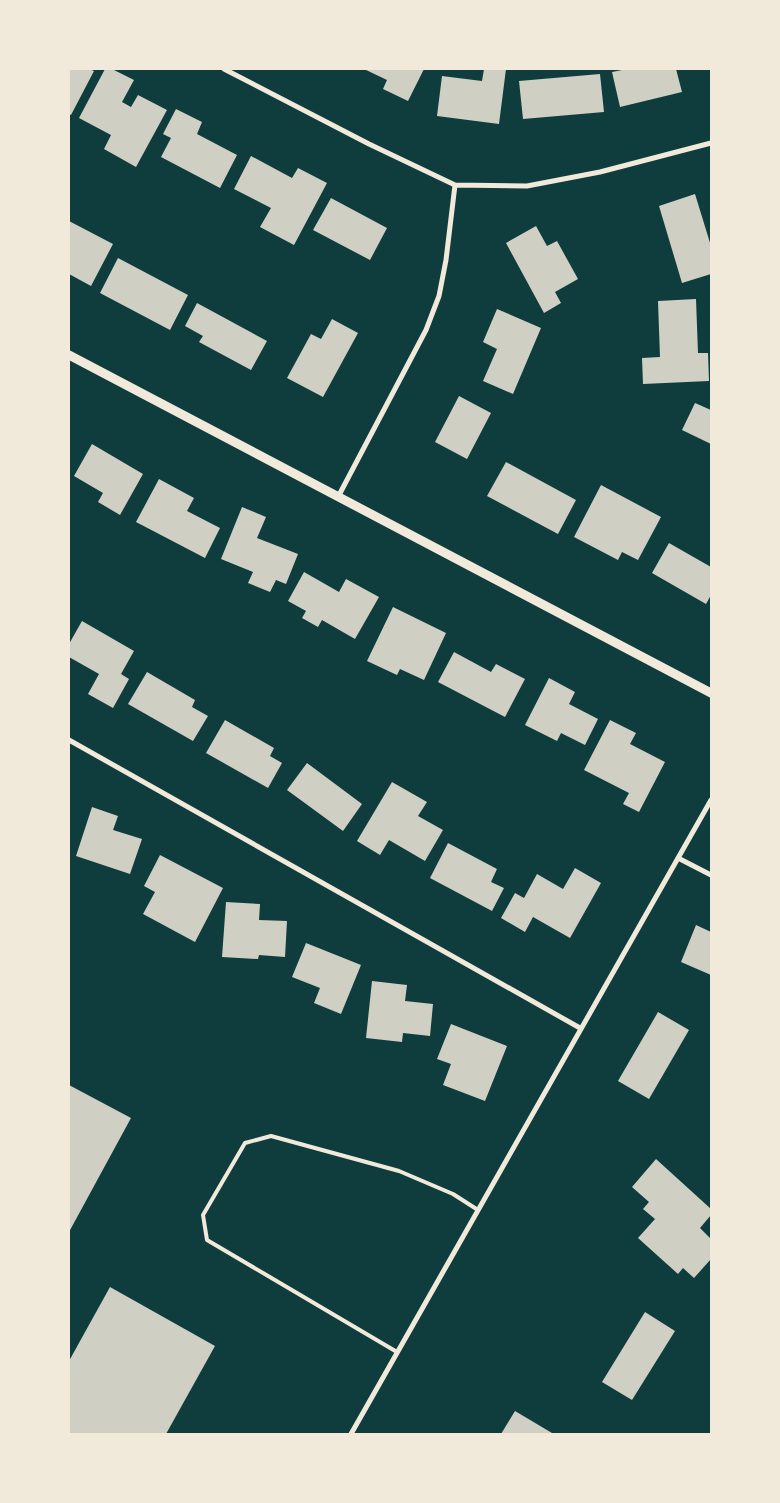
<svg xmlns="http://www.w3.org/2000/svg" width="780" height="1503" font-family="'Source Sans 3',sans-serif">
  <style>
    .building { fill: #cfcfc3 }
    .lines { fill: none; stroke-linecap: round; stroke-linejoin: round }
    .service { stroke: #f1e9da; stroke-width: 4 }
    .minor { stroke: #f1e9da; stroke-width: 5 }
    .tertiary { stroke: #f1e9da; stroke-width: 9 }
  </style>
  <rect width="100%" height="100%" fill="#0f3d3e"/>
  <path class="building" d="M69 69H89L94 71 71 115 69 114Z
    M105 69H112L134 80 122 102 131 107 138 95 167 110 136 167 104 149 111 135 79 118Z
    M364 69H424L408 101 383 89 387 80Z
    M484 69H506L499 124 437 116 442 76 482 81Z
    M627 69H676L682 92 620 107 612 72Z
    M600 74 604 112 523 119 519 81Z
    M176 109 202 122 197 134 237 155 220 188 161 157 171 138 163 134Z
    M251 156 292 178 298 168 327 183 294 245 260 227 271 208 234 189Z
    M695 194 711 246V274L682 283 659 206Z
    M331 198 387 228 370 260 313 230Z
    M69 221 113 244 91 286 69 274Z
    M536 226 547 246 557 241 578 279 555 292 561 303 544 313 506 243Z
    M118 258 188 295 170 330 100 293Z
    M696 299 698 353H708L709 381 643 384 642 358 660 357 658 301Z
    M197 303 267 341 251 370 199 342 203 336 185 326Z
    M497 309 541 328 513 394 483 381 497 349 483 342Z
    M332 319 358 333 323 397 287 378 311 334 321 339Z
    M459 396 491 413 467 459 435 442Z
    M695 403 711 410V444L682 430Z
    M92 444 143 474 120 515 98 502 103 493 74 476Z
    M506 462 576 500 558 534 487 496Z
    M159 479 194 498 187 511 220 528 205 558 136 522Z
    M601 485 661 517 638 560 622 552 618 560 574 537Z
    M242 507 266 517 257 538 298 554 286 584 276 580 270 592 248 583 253 572 221 559Z
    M669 543 711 567V595L706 604 652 573Z
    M304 572 339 592 346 579 379 597 355 639 322 620 318 627 302 618 306 611 288 601Z
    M393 607 446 633 424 680 400 669 397 675 367 661Z
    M82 621 134 651 121 674 129 679 113 708 88 694 99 674 69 657V644Z
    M454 652 491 672 496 664 525 679 505 717 438 682Z
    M147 672 195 700 192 707 208 716 193 741 128 704Z
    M549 678 575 692 569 704 598 719 585 745 561 733 557 741 525 725Z
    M225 720 274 748 270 756 282 763 268 788 206 753Z
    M610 720 636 733 630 744 665 762 639 812 623 804 629 793 584 770Z
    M307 763 362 804 343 831 287 790Z
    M392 782 427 802 418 816 443 830 425 861 389 840 380 855 357 841Z
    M92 807 118 816 113 830 142 839 130 874 76 856Z
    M448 843 497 869 491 882 504 888 492 911 430 878Z
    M160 855 223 888 195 942 143 914 155 892 144 886Z
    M575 868 601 883 570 938 533 917 525 932 501 918 515 893 524 898 537 874 563 889Z
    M226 902 260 904 259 920 287 921 285 957 259 955 258 959 222 957Z
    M696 925 711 932V975L681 962Z
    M306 943 361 965 341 1014 314 1003 320 988 292 977Z
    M372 981 407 985 405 1001 433 1004 430 1036 403 1033 402 1042 366 1038Z
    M658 1012 689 1030 649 1099 618 1081Z
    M451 1024 507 1046 485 1101 443 1085 451 1064 437 1059Z
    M69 1085 131 1118 69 1232Z
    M656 1159 711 1209V1215L700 1228 711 1239V1259L694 1278 683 1268 678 1274 638 1238 655 1219 643 1209 649 1202 632 1187Z
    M110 1287 215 1346 166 1434H69V1361Z
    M645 1312 675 1331 632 1400 602 1382Z
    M515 1411 552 1433 551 1434H501Z"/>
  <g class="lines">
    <path class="service" d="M397 1352 207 1240 203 1215 245 1143 271 1136 399 1171 453 1194 478 1210"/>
    <path class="minor" d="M224 69 369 144 455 185 527 186 600 172 711 143
      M338 497 426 330 439 296 446 260 455 185
      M69 740 580 1028
      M678 858 711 875
      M351 1434 711 800"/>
    <path class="tertiary" d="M69 355 711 693"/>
  </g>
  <rect width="780" height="1503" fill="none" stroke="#f1e9da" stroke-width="140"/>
</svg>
